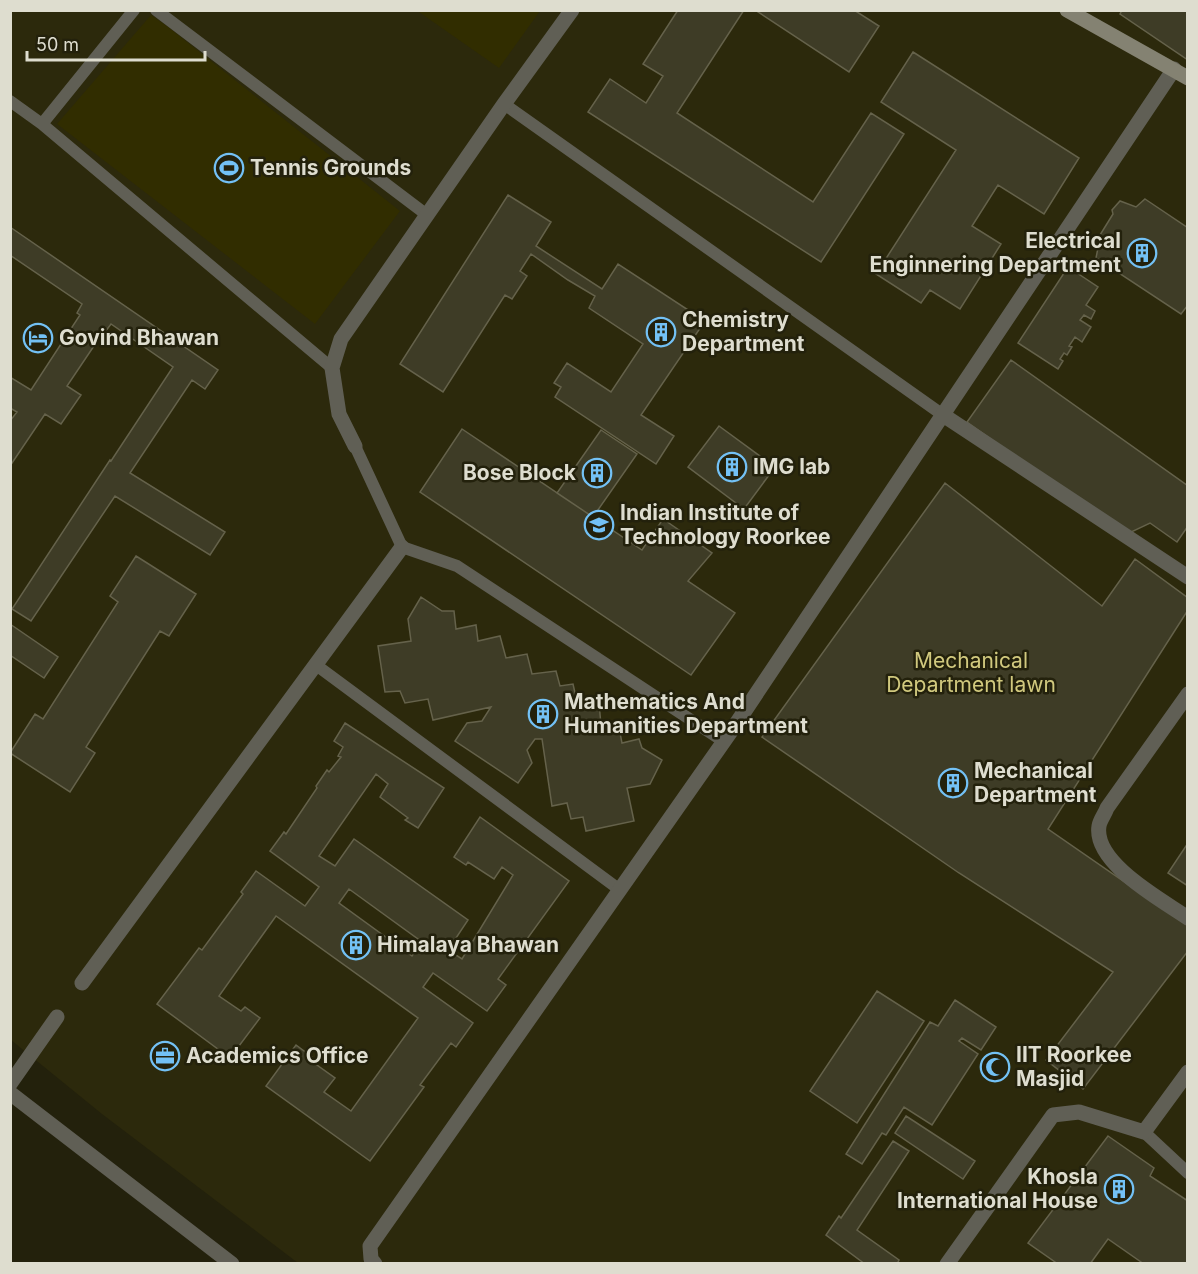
<svg xmlns="http://www.w3.org/2000/svg" width="1198" height="1274" font-family="Inter,sans-serif">
  <style>
    .built { fill: #2c290c }
    .green { fill: #312d00 }
    .building { fill: #3e3c26; stroke: #65624b; stroke-width: 1.5; fill-rule: evenodd }
    .lines { fill: none; stroke-linecap: round; stroke-linejoin: round }
    .lane { stroke: #605f55; stroke-width: 12 }
    .street { stroke: #605f55; stroke-width: 15 }
    .secondary { stroke: #848272; stroke-width: 15 }
    .labels { text-anchor: middle; stroke-width: 5; stroke-linejoin: round; paint-order: stroke }
    .poi-label { font-size: 21px; font-weight: bold; fill: #deddcf; stroke: #23210c; text-anchor: start }
    .park-label { font-size: 21px; fill: #d1c97e; stroke: #23210c }
  </style>
  <rect width="100%" height="100%" fill="#23210c"/>
  <path class="built" d="M10 11H1187V1263H298L102 1114 11 1040Z"/>
  <path class="green" d="M420 10H540V11L499 68 419 12Z
    M151 15 168 27 400 211 315 324 57 124Z"/>
  <path class="building" d="M678 10H744L677 113 813 202 871 113 904 134 821 262 588 112 610 79 646 103 663 76 643 64Z
    M755 10H854L879 26 849 72Z
    M1122 10H1188V60L1120 14Z
    M913 52 1079 158 1044 214 998 185 972 226 1001 244 960 309 930 290 921 303 876 274 956 150 881 102Z
    M508 195 551 222 536 246 602 289 618 264 705 321 641 415 674 436 656 464 555 397 561 387 554 383 567 363 611 392 643 344 589 308 595 296 568 280 531 254 520 271 527 276 512 299 505 295 443 392 400 364Z
    M1145 199 1188 228V305L1181 314 1096 258 1098 248 1095 243 1113 214 1112 210 1120 201 1136 207Z
    M10 227 218 370 205 389 192 380 130 473 225 532 210 555 115 496 31 621 12 609 110 460 111 461 173 367 111 324 105 332 104 331 67 386 81 395 61 424 45 414 10 466V421L17 412 10 408V377L31 390 80 315 77 313 82 304 10 255Z
    M1068 267 1098 287 1086 305 1095 311 1091 319 1084 315 1080 320 1091 327 1082 342 1075 337 1069 346 1072 347 1067 355 1064 353 1060 359 1063 361 1058 369 1018 343Z
    M1011 360 1188 486V526L1177 542 1150 523 1125 535 967 422Z
    M719 426 775 467 744 509 688 467Z
    M462 429 642 550 663 519 712 553 688 581 735 613 691 675 420 492Z
    M601 430 637 454 593 517 557 493Z
    M945 483 1102 606 1135 559 1188 598V610L1048 829 1188 926V951L1083 1089 1046 1060 1113 972 959 873 762 737Z
    M136 556 196 594 169 636 160 631 86 747 95 753 70 792 10 753 35 714 43 719 118 602 110 596Z
    M421 597 442 611H454L456 629 476 625 478 641 500 636 506 658 527 654 532 674 556 671 560 686 573 684 578 706 599 703 601 725 618 723 622 743 639 739 642 748 662 760 650 784 627 788 634 821 586 831 583 817 571 819 567 803 552 806 542 739H535L527 750 532 763 518 783 455 741 467 723 482 721 491 707 433 720 428 699 405 703 400 691 385 692 378 646 411 641 408 619Z
    M10 624 58 657 44 678 10 655Z
    M345 723 444 788 418 828 405 820 408 818 380 797 388 784 376 774 319 856 335 866 354 839 468 920 448 950 462 959 513 875 502 867 494 879 468 862 466 865 454 857 480 817 569 881 498 979 506 985 487 1011 433 973 423 987 473 1023 456 1047 451 1043 420 1085 424 1087 370 1161 266 1086 296 1045 312 1057 310 1060 335 1078 324 1092 351 1111 418 1018 276 916 219 996 241 1011 245 1007 260 1018 230 1058 157 1004 199 948 202 950 243 894 241 892 256 871 305 906 319 887 270 851 284 832 286 834 317 788 316 786 327 770 329 772 341 757 338 756 343 747 334 741ZM349 889 422 942 412 956 339 903Z
    M1188 843V886L1168 873Z
    M877 991 924 1021 857 1123 810 1091Z
    M955 1000 996 1027 981 1050 962 1038 959 1041 978 1054 932 1125 904 1107 886 1135 882 1133 862 1164 846 1154 930 1022 938 1026Z
    M906 1116 975 1161 963 1179 895 1133Z
    M1108 1136 1154 1168 1150 1176 1188 1201V1264H1144L1108 1239 1090 1264H1058L1028 1243Z
    M893 1141 909 1151 857 1230 899 1260 897 1264H865L826 1235 839 1216 841 1218Z"/>
  <g class="lines">
    <path class="lane" d="M134 10 42 124 332 368
      M156 10 427 215
      M10 101 42 124
      M504 104 943 415
      M355 446 402 547 457 566 723 741
      M316 665 620 890
      M1144 1132 1188 1173"/>
    <path class="street" d="M943 415 1188 577
      M355 446 339 414 332 368 341 339 504 104 572 10
      M1188 694 1107 808C1105 814 1100 820 1099 826 1093 863 1162 900 1188 918
      M82 983 402 547
      M10 1084 57 1017
      M10 1093 232 1264
      M375 1264 371 1259 370 1246 734 727 1174 69
      M947 1264 1053 1115 1079 1112 1144 1132 1188 1072"/>
    <path class="secondary" d="M1067 10 1188 78"/>
  </g>
  <defs>
    <g id="stadium-ring" transform="scale(1.5)"><circle r="9.5" fill="#23210c" stroke="#73c1f5" stroke-width="1.5"/><path d="M0-5a6.5 5 0 1 0 0 10a6.5 5 0 1 0 0-10ZM-3.5-1.8h7v3.6h-7Z" fill="#73c1f5"/></g>
    <g id="building-ring" transform="scale(1.5)"><circle r="9.5" fill="#23210c" stroke="#73c1f5" stroke-width="1.5"/><path d="M-4-6H4V6H1V3H-1V6H-4ZM-2.5-4.3h1.7v1.8h-1.7ZM.8-4.3h1.7v1.8H.8ZM-2.5-1h1.7V.8h-1.7ZM.8-1h1.7V.8H.8Z" fill="#73c1f5"/></g>
    <g id="hotel-ring" transform="scale(1.5)"><circle r="9.5" fill="#23210c" stroke="#73c1f5" stroke-width="1.5"/><path d="M-6-4.5h1.5V1H6V5H4.5V3h-9V5H-6ZM-4 0a1.8 1.8 0 1 1 3.6 0ZM.5 0V-2.5h3Q6-2.5 6 0Z" fill="#73c1f5"/></g>
    <g id="university-ring" transform="scale(1.5)"><circle r="9.5" fill="#23210c" stroke="#73c1f5" stroke-width="1.5"/><path d="M0-5L7-2L0 1L-7-2ZM-4 1L0 2.5L4 1V4Q0 6-4 4Z" fill="#73c1f5"/></g>
    <g id="office-ring" transform="scale(1.5)"><circle r="9.5" fill="#23210c" stroke="#73c1f5" stroke-width="1.5"/><path d="M-6-3h4V-5.5h4V-3h4V5H-6ZM-1-4.5V-3h2v-1.5ZM-6 0V1H6V0Z" fill="#73c1f5"/></g>
    <g id="mosque-ring" transform="scale(1.5)"><circle r="9.5" fill="#23210c" stroke="#73c1f5" stroke-width="1.5"/><path d="M3.5-4.9A6 6 0 1 0 3.5 4.9A5 5 0 1 1 3.5-4.9Z" fill="#73c1f5"/></g>
  </defs>
  <g fill-rule="evenodd">
    <use href="#stadium-ring" x="229" y="168"/>
    <use href="#building-ring" x="1142" y="253"/>
    <use href="#building-ring" x="661" y="332"/>
    <use href="#hotel-ring" x="38" y="338"/>
    <use href="#building-ring" x="732" y="467"/>
    <use href="#building-ring" x="597" y="473"/>
    <use href="#university-ring" x="599" y="525"/>
    <use href="#building-ring" x="543" y="714"/>
    <use href="#building-ring" x="953" y="783"/>
    <use href="#building-ring" x="356" y="945"/>
    <use href="#office-ring" x="165" y="1056"/>
    <use href="#mosque-ring" x="995" y="1067"/>
    <use href="#building-ring" x="1119" y="1189"/>
  </g>
  <g class="labels">
    <g class="poi-label">
      <text x="250" y="175">Tennis Grounds</text>
      <text x="1121" y="248" text-anchor="end">Electrical<tspan x="1121" dy="24">Enginnering Department</tspan></text>
      <text x="682" y="327">Chemistry<tspan x="682" dy="24">Department</tspan></text>
      <text x="59" y="345">Govind Bhawan</text>
      <text x="753" y="474">IMG lab</text>
      <text x="576" y="480" text-anchor="end">Bose Block</text>
      <text x="620" y="520">Indian Institute of<tspan x="620" dy="24">Technology Roorkee</tspan></text>
      <text x="564" y="709">Mathematics And<tspan x="564" dy="24">Humanities Department</tspan></text>
      <text x="974" y="778">Mechanical<tspan x="974" dy="24">Department</tspan></text>
      <text x="377" y="952">Himalaya Bhawan</text>
      <text x="1016" y="1062">IIT Roorkee<tspan x="1016" dy="24">Masjid</tspan></text>
      <text x="186" y="1063">Academics Office</text>
      <text x="1098" y="1184" text-anchor="end">Khosla<tspan x="1098" dy="24">International House</tspan></text>
    </g>
    <g class="park-label">
      <text x="971" y="668">Mechanical<tspan x="971" dy="24">Department lawn</tspan></text>
    </g>
  </g>
  <rect width="1198" height="1274" fill="none" stroke="#deddcf" stroke-width="24"/>
  <path d="M27 51v9h178v-9" fill="none" stroke="#deddcf" stroke-width="3"/>
  <text x="36" y="51" font-size="18" fill="#deddcf" stroke="#23210c" stroke-width="4.5" paint-order="stroke">50 m</text>
</svg>
